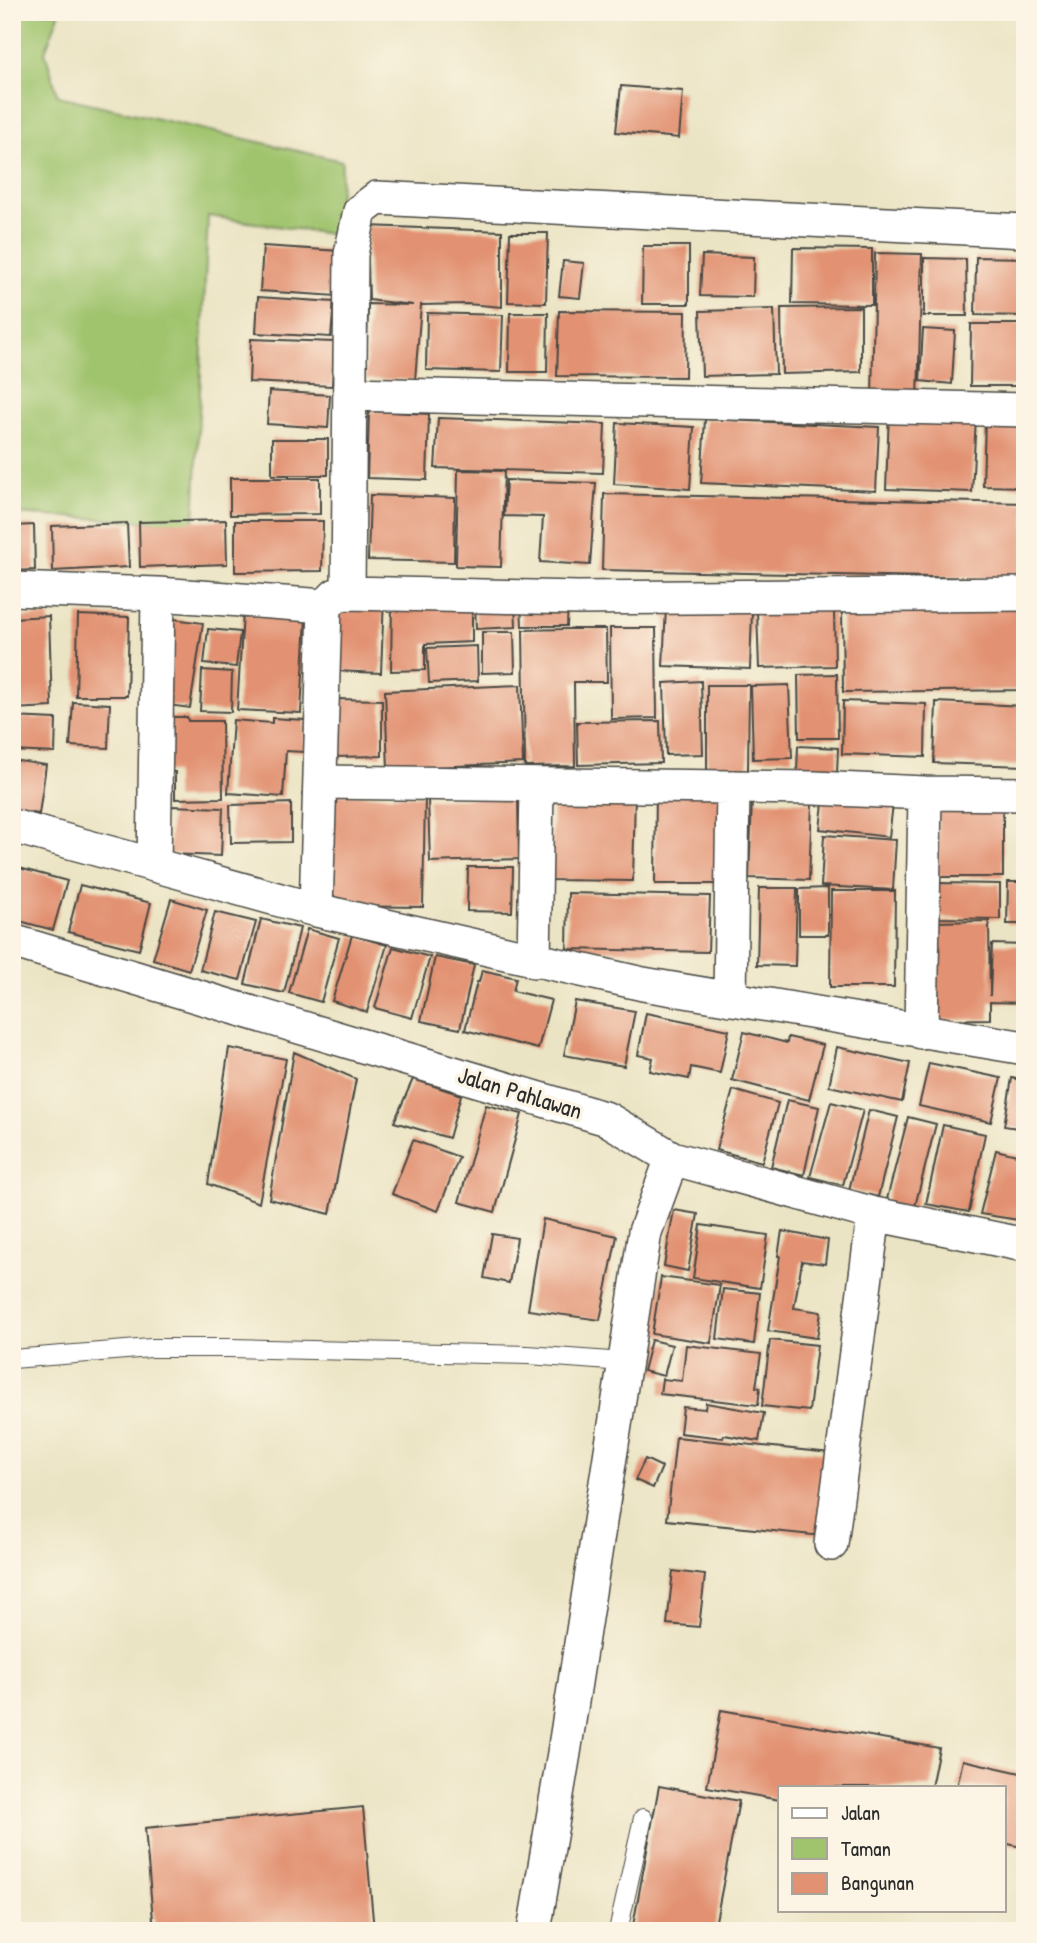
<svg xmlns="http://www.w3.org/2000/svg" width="1037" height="1943" font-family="'Patrick Hand',sans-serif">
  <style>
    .green { fill: #a0c46e; stroke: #66784c; stroke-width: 2 }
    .building { fill: #e29272 }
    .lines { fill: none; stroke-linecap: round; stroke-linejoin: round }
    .service-casing { stroke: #484742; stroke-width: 20 }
    .minor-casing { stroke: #484742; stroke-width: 36 }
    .service { stroke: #fff; stroke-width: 18 }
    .minor { stroke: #fff; stroke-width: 33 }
    .labels { text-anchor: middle; stroke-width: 7; stroke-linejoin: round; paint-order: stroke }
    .street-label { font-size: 24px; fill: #2b2b2b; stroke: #fcf5e5 }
  </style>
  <rect width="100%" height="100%" fill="#fcf5e5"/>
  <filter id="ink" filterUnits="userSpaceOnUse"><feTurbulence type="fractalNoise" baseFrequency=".0143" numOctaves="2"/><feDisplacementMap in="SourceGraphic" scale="14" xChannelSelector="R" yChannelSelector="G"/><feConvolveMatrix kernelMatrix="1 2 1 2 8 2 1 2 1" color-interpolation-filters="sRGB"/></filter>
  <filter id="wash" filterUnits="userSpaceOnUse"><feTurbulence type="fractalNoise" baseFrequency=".00686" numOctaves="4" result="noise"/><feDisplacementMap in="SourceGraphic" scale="28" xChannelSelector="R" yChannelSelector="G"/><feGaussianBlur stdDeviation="1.57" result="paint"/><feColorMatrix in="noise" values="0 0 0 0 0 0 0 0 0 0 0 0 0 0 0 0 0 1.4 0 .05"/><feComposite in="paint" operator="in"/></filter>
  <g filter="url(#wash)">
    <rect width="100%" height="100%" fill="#ebe4c4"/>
    <path class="green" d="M12 12H60L45 52 58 96 342 161 337 235 208 216 194 524 12 514Z"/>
    <g id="blocks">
      <path class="building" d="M621 86 683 91 679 138 616 132Z
        M367 226 502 231V307L467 304 421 305 415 380 366 379 368 304 413 305 369 300Z
        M510 233H548L546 303 508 302Z
        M263 246 340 251 337 296 260 291Z
        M643 246H689V304H642Z
        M793 248 872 249V305L792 304Z
        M875 253 922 254 918 399 872 398Z
        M702 255 754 257 753 297 700 296Z
        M976 257 1025 258V316L975 315Z
        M924 258 966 259 967 316H924Z
        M563 261 584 263 580 298 559 296Z
        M258 297 334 302 331 337 256 333Z
        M861 307V372L782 374 781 308Z
        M774 309 776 374 702 376 700 311Z
        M559 311 686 312 685 377 557 376Z
        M427 313 503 315 501 372 426 370Z
        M510 313H548L547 372H509Z
        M971 324H1025V386H970Z
        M923 329 955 331 952 384 920 381Z
        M251 339 334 342 332 386 249 382Z
        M269 391 330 395 328 428 267 424Z
        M369 411 429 414 427 480 367 478Z
        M889 413 976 417 972 492 886 489Z
        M438 418 605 424 603 473 435 468Z
        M705 419 879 427 876 491 701 483Z
        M985 419H1025V487L983 486Z
        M617 423 694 427 690 489 614 484Z
        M272 439H328V475H272Z
        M458 470 504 471 501 567 456 566Z
        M230 478H320V514L230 515Z
        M506 480 596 483 590 565 540 562 543 517 504 516Z
        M604 494 1025 503V579L602 570Z
        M370 495 455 498 454 562 368 560Z
        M226 520 227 564 140 567 139 522Z
        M235 521H323L322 571 235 572Z
        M127 523 129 567 53 571 52 526Z
        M34 525 35 570 12 571V526Z
        M338 596 384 597 381 673 335 671Z
        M392 601H472V642L425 644V670L391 671Z
        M515 601 516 627 476 629 475 602Z
        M521 602H568L567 626H522Z
        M1025 606V690L843 692 842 608Z
        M666 608 752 611 750 669 663 666Z
        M834 609 835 666 759 668 757 611Z
        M243 613 306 617 301 713 237 710Z
        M78 615 129 617 127 696H76Z
        M49 616 52 707 12 709V618Z
        M174 619 203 623 190 708 160 704Z
        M610 628H656L657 718 611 719Z
        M208 629 240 632 236 667 204 664Z
        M567 629H606L607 682H574L575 766 525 767 523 630Z
        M482 632H514L515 672 482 673Z
        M477 646 478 681 429 683 427 648Z
        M202 670 232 672 231 712 200 711Z
        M837 674 838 738H799L798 675Z
        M701 681 703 754 666 755 664 683Z
        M520 685 523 763 388 769 385 691Z
        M707 685H749L748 771 707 770Z
        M789 685 792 758 753 759 751 686Z
        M333 699 382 700V756L333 757Z
        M843 701 926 704 925 757 842 754Z
        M73 702 110 704 108 748 70 746Z
        M936 702 1025 706V766L934 763Z
        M12 717 56 719 55 753 12 751Z
        M163 717H187L188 721H222L223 798 175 799V772H163Z
        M272 718 305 720 304 752 286 751 283 797 228 793 233 720 272 723Z
        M660 721 661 763 578 765 577 722Z
        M798 746 838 748 837 774 797 772Z
        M12 760 46 765 39 814 12 810Z
        M553 791 635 792 633 881 551 880Z
        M656 792H720L719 884H655Z
        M333 794 425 796 423 907 331 906Z
        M824 795 893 804 889 837 820 829Z
        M518 797 519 859 430 862 428 799Z
        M752 800 812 802 809 880 749 878Z
        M938 802H1003V877H938Z
        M291 803V842L231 843 230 805Z
        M171 806 223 808 221 856 169 854Z
        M824 835 896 840 893 890 821 886Z
        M12 866 67 881 53 930 12 919Z
        M468 867H513L512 912 467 911Z
        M1008 882H1025V924H1007Z
        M937 883 1000 884V919L937 918Z
        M80 885 151 903 139 950 68 932Z
        M759 888H797L795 966 757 965Z
        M828 888V935H799V889Z
        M831 891H895L894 987H830Z
        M568 893 710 896 708 952 567 949Z
        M171 899 207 910 189 970 153 959Z
        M215 912 256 922 240 980 200 970Z
        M261 919 300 928 284 993 245 984Z
        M989 921 990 996 992 944 1025 945V1003L990 1002V1019L935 1020 933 922Z
        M307 929 339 938 321 1002 289 993Z
        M352 935 387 945 367 1012 332 1001Z
        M393 947 430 957 412 1018 375 1008Z
        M435 957 474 965 460 1029 421 1021Z
        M482 970 516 978 513 991 551 1000 538 1049 465 1030 477 982H479Z
        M575 1001 635 1011 624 1066 564 1055Z
        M646 1013 729 1030 720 1073 691 1067 689 1079 650 1071 653 1058 638 1055Z
        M744 1032 787 1043 788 1037 823 1045 809 1100 732 1080Z
        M837 1047 910 1063 902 1102 829 1086Z
        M229 1048 286 1059 259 1203 208 1184Z
        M294 1052 356 1079 330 1214 269 1199Z
        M929 1063 1001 1078 991 1122 919 1106Z
        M1012 1078 1025 1081V1129L1004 1126Z
        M413 1079 461 1095 449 1138 394 1122Z
        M733 1090 778 1103 762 1162 716 1150Z
        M787 1100 819 1107 804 1175 771 1167Z
        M831 1102 863 1110 843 1185 810 1177Z
        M486 1105 522 1114 495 1212 459 1202Z
        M869 1110 898 1117 878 1197 849 1190Z
        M908 1117 936 1124 914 1210 886 1203Z
        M943 1125 985 1134 969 1212 926 1204Z
        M413 1140 459 1157 438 1211 392 1194Z
        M996 1150 1025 1157V1221L980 1214Z
        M674 1210 698 1214 688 1271 664 1266Z
        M543 1219 617 1236 600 1320 528 1310Z
        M701 1225 768 1235 760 1288 693 1278Z
        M782 1231 828 1240 825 1264 802 1261 794 1308 821 1312 817 1338 768 1331 780 1256H778Z
        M492 1234 517 1238 509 1283 484 1278Z
        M661 1277 720 1285 711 1343 652 1334Z
        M723 1289 760 1293 754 1344 717 1339Z
        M651 1340 672 1345 664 1376 643 1371Z
        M770 1340 817 1345 809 1411 762 1406Z
        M686 1345 761 1354 756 1387 760 1388 758 1405 660 1394 662 1379 682 1381Z
        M706 1403 764 1413 759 1441 724 1435 723 1438 680 1433 683 1407 705 1409Z
        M676 1437 830 1453 822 1536 667 1520Z
        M645 1459 662 1467 653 1488 635 1480Z
        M673 1571 705 1575 699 1627 667 1624Z
        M721 1710 939 1748 931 1787H780V1800L707 1787Z
        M963 1760 1025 1774V1848L1004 1843V1787H957Z
        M659 1786 739 1801 714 1931H632Z
        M363 1807 374 1931H154L145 1828Z"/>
    </g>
  </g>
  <g filter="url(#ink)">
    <use href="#blocks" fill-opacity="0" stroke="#484742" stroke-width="2"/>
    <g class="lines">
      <g class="service-casing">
        <path id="service" d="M12 1359 151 1348H229L528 1355 624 1362
          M618 1931 643 1818"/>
      </g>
      <g class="minor-casing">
        <path id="minor" d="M350 394 1025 410
          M12 589 158 594 325 606
          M348 593 578 598 1025 594
          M158 594 154 865 316 910 643 984 1025 1048
          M320 782 814 788 925 793 1025 794
          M12 826 154 865
          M316 910 325 606 336 595 348 593 351 254 360 211 377 198 1025 231
          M12 941 607 1119 672 1158 874 1214 1025 1245
          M534 961 537 786
          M730 999 733 787
          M921 1032 925 793
          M831 1544 874 1214
          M534 1931 564 1753 645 1232 672 1158"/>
      </g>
      <use href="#service" class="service"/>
      <use href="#minor" class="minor"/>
    </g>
  </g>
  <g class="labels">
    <g class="street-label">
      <text transform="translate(520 1093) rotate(17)" y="8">Jalan Pahlawan</text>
    </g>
  </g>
  <rect width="1037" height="1943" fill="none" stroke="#fcf5e5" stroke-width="42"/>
  <rect x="778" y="1786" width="228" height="126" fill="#fcf5e5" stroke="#a8a49b" stroke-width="2"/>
  <rect x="792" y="1808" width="35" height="10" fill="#ffffff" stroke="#a8a49b" stroke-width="2"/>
  <text x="841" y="1820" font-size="21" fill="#2b2b2b">Jalan</text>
  <rect x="792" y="1838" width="35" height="21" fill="#a0c46e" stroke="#a8a49b" stroke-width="2"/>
  <text x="841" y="1856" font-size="21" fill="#2b2b2b">Taman</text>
  <rect x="792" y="1873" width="35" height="21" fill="#e29272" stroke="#a8a49b" stroke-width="2"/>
  <text x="841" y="1890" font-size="21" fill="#2b2b2b">Bangunan</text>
</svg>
